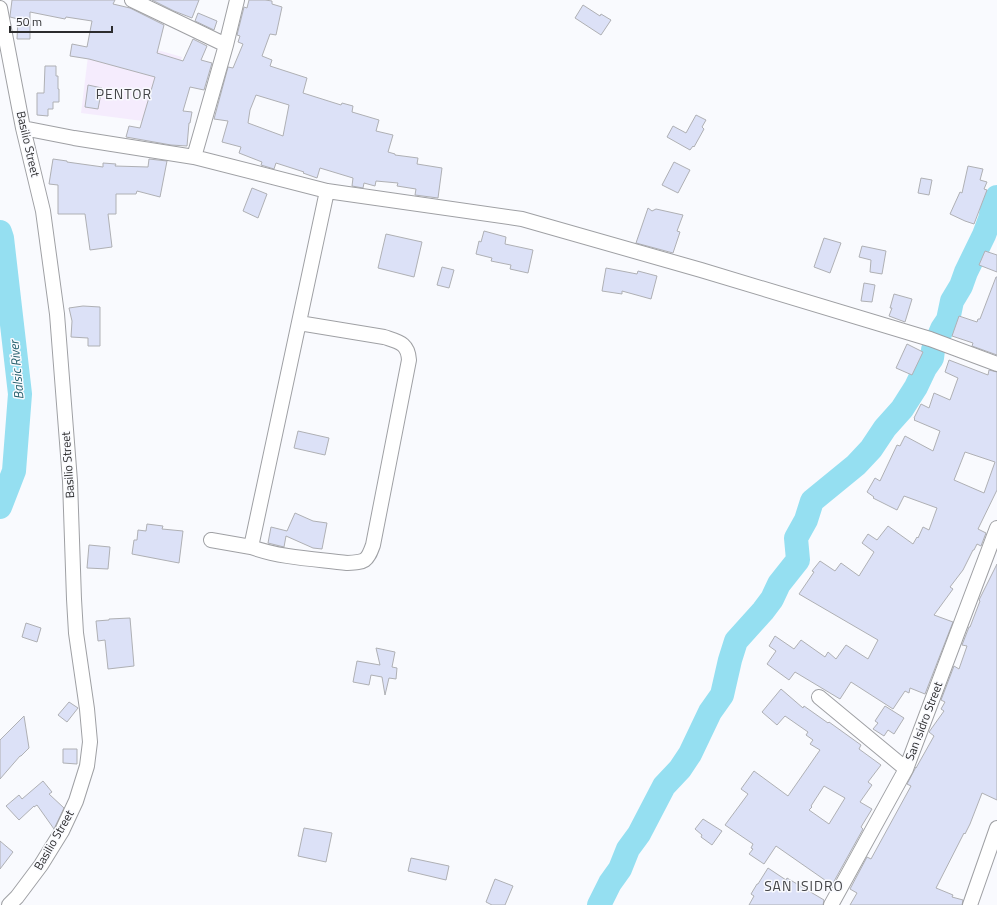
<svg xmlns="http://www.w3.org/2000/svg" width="997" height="905" font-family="'Titillium Web',sans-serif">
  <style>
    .education { fill: #f5ecfd }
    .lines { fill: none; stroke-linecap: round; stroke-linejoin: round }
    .river { stroke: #95dff1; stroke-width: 24 }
    .building { fill: #dce1f7; stroke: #afb0b4; fill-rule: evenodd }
    .street-casing { stroke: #9fa0a4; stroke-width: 16 }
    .street { stroke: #fff; stroke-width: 14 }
    .labels { text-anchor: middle; stroke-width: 3; stroke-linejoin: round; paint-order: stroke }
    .street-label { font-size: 12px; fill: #2c2c2e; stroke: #f9fafe }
    .water-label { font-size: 13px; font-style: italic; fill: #245f6c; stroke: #f9fafe }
    .quarter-label { font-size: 14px; letter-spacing: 1px; fill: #444548; stroke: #f9fafe }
  </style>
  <rect width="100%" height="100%" fill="#f9fafe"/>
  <path class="education" d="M90 40 161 51 182 57 166 124 81 113Z"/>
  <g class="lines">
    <path class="river" d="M0 232 2 238 20 394 14 471 0 507
      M599 905 610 883 620 869 628 849 639 834 664 786 680 769 690 754 710 712 722 695 730 660 736 641 763 611 772 599 779 584 798 560 796 538 806 520 812 501 856 465 871 449 885 428 902 409 916 387 925 368 932 358 933 350 942 329 948 320 952 301 961 286 966 272 984 235 990 219 993 205 997 197"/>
  </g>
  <path class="building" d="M12 0H115L113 4 130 8 164 25 157 53 183 61 193 39 207 46 201 60 212 63 204 90 190 87 183 111 192 112 190 123H189L187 146 171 145 126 137 129 126 140 128 155 77 89 59 70 56 72 44 87 47 92 21 66 17 65 19 30 12V39H17L18 19 10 17V16Z
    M152 0H199L192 18 174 11Z
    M249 0H265L272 1V4L282 7 276 35 270 34 262 56 272 60 270 66 307 78 303 93 341 105 342 103 353 106 352 112 379 120 376 131 393 135 388 152 395 154V155L418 158 417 164 442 168 438 198 415 195 416 189 397 186 398 183 376 181 375 186 364 183 363 188 352 186 353 178 320 168 317 178 303 173 304 172 276 163 274 169 261 165 262 162 239 153 241 147 222 142 228 121 214 119 228 67 233 68 243 44 238 42 240 36 237 35 244 7 247 8ZM256 95 289 105 283 136 248 123 250 110Z
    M583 5 600 16 601 14 611 20 601 35 575 18Z
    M198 13 217 21 214 30 195 21Z
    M45 66H56V76H58V89H59V102H53V109H48V116L37 115V93H44Z
    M88 85 102 88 98 109 85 107Z
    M696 115 706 120 702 127 704 129 694 147 693 146 690 150 667 137 673 126 686 133Z
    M53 159 67 161V162L103 167V163L116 164 115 166 148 167 149 159 167 161 160 197 137 191 136 194H116V214H108L112 247 90 250 85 214H58V185L49 184Z
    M674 162 690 170 678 193 662 185Z
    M968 166 983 169 980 180 987 182 984 189 987 190 974 224 965 221 950 214 960 192 962 193Z
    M921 178 932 180 929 195 918 193Z
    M252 188 267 194 258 218 243 211Z
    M648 208 652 211 656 209 683 215 677 231 680 232 673 253 636 243Z
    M484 231 506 237 505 244 533 250 528 273 510 269 511 265 491 261 492 258 476 254 479 241 481 242Z
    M386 234 422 242 414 277 378 268Z
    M824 238 841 243 830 273 814 267Z
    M862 246 886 251 882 274 870 272 871 260 859 257Z
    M985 251 997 255V272L979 265Z
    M442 267 454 270 449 288 437 285Z
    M606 268 637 274 638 271 657 276 651 299 622 291V294L602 291Z
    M996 277H997V355L972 346 973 343 952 336 959 316 977 322 978 319H980Z
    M864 283 875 285 872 302 861 301Z
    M894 294 912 299 905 322 889 316 892 308H890Z
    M83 306 100 307V346H88V338L71 337 72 321 69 308Z
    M907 344 923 352 912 375 896 368Z
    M949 360 988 375 989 370 997 372V490L978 529 986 533 981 546 977 544 974 550H973L963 570 950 587 953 589 934 615 953 622 925 694 910 688 909 693 905 691 893 709 851 682 840 699 795 672 789 680 767 664 776 651 769 646 775 636 794 649 801 640 825 657 828 652 836 659 846 645 868 659 878 640 799 594 814 572 812 571 820 561 835 571 841 563 859 576 874 552 862 543 868 534 877 540 888 526 913 544 917 537 918 538 923 527 929 530 937 508 904 496 897 510 873 498 874 497 867 492 875 478 880 481 897 445 900 446 905 436 933 451 940 431 914 420 915 419 914 418 921 404 929 408 934 393 950 400 958 378 945 372ZM965 452 995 462 984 493 954 480Z
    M298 431 329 438 325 455 294 448Z
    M295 513 313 521 327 523 322 549 313 548 286 536 284 547 268 543 271 527 287 531Z
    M147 524 163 526 162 529 183 531 179 563 132 554 134 540H137L138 530 146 531Z
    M89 545 110 547 108 569 87 568Z
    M997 564V800L982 793 970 824 965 834 964 833 936 888 953 895 952 897 963 900 962 905H850L857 893 850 889 867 857 871 859 911 786 907 784 916 767V768L934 736 929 732 944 711 941 709 945 702 941 700 954 666 959 669 967 646 962 645 969 627H970L980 601 979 600Z
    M130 618 134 666 108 669 105 640 98 641 96 621 109 620V619Z
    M26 623 41 628 37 642 22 637Z
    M376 648 395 652 392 667 397 668 396 679 389 678 385 695 382 677 371 675 369 685 353 682 357 661 380 665Z
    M781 689 803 708 804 706 828 723 829 722 861 745 859 749 881 765 868 782 872 785 860 802 872 809 861 827 863 829 832 885 776 846 764 864 749 854 753 849 751 848 753 844 725 825 748 794 741 789 754 771 788 796 820 750 810 744 813 740 806 735 808 732 785 716 777 725 762 712ZM824 786 845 798 829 824 809 810 812 807 811 806Z
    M69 702 78 708 67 722 58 715Z
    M885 706 904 718 894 734 888 730 884 736 873 729 878 723 875 721Z
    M24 716 29 748 21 756H20L0 779V740Z
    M63 749H77V764L63 763Z
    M43 781 52 792 49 794 64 808 54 829 37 805 34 807V806L19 820 6 806 19 795 22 799Z
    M703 819 722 831 712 845 701 837 702 835 695 829Z
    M304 828 332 833 326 862 298 856Z
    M0 841 13 852 0 869Z
    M411 858 449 866 446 880 408 871Z
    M768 868 786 880 787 878 824 900 823 905H749L754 896 751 894 757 884H758Z
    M495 879 513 886 505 905H492L486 902Z"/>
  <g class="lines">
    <g class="street-casing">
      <path id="street" d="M132 0 226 45
        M0 8 23 128 43 211 57 314 70 481 74 599 76 633 87 709 90 742 87 766 76 801 62 831 41 865 17 897 9 905
        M23 128 74 138 194 157 327 191 522 219 701 270 930 339 997 364
        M194 157 226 45 237 0
        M299 323 384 337C399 342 408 343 409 360L373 545C367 562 365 562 347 563 315 559 282 558 251 547L327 191
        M211 540 251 547
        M819 697 906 769
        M831 905 906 769 997 528
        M970 905 997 828"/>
    </g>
    <use href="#street" class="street"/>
  </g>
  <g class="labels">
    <g class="street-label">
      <text transform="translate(28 144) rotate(77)" y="4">Basilio Street</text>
      <text transform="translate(68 465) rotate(-94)" y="4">Basilio Street</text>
      <text transform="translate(924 721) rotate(-69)" y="4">San Isidro Street</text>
      <text transform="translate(54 840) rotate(-60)" y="4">Basilio Street</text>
    </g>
    <g class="water-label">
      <text transform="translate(16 370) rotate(-95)" y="5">Balsic River</text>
    </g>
    <g class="quarter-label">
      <text x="124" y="99">PENTOR</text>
      <text x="804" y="891">SAN ISIDRO</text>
    </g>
  </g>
  <path d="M10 26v6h102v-6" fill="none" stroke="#2c2c2e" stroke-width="2"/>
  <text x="16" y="26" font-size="12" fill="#2c2c2e" stroke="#f9fafe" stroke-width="3" paint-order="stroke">50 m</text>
</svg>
